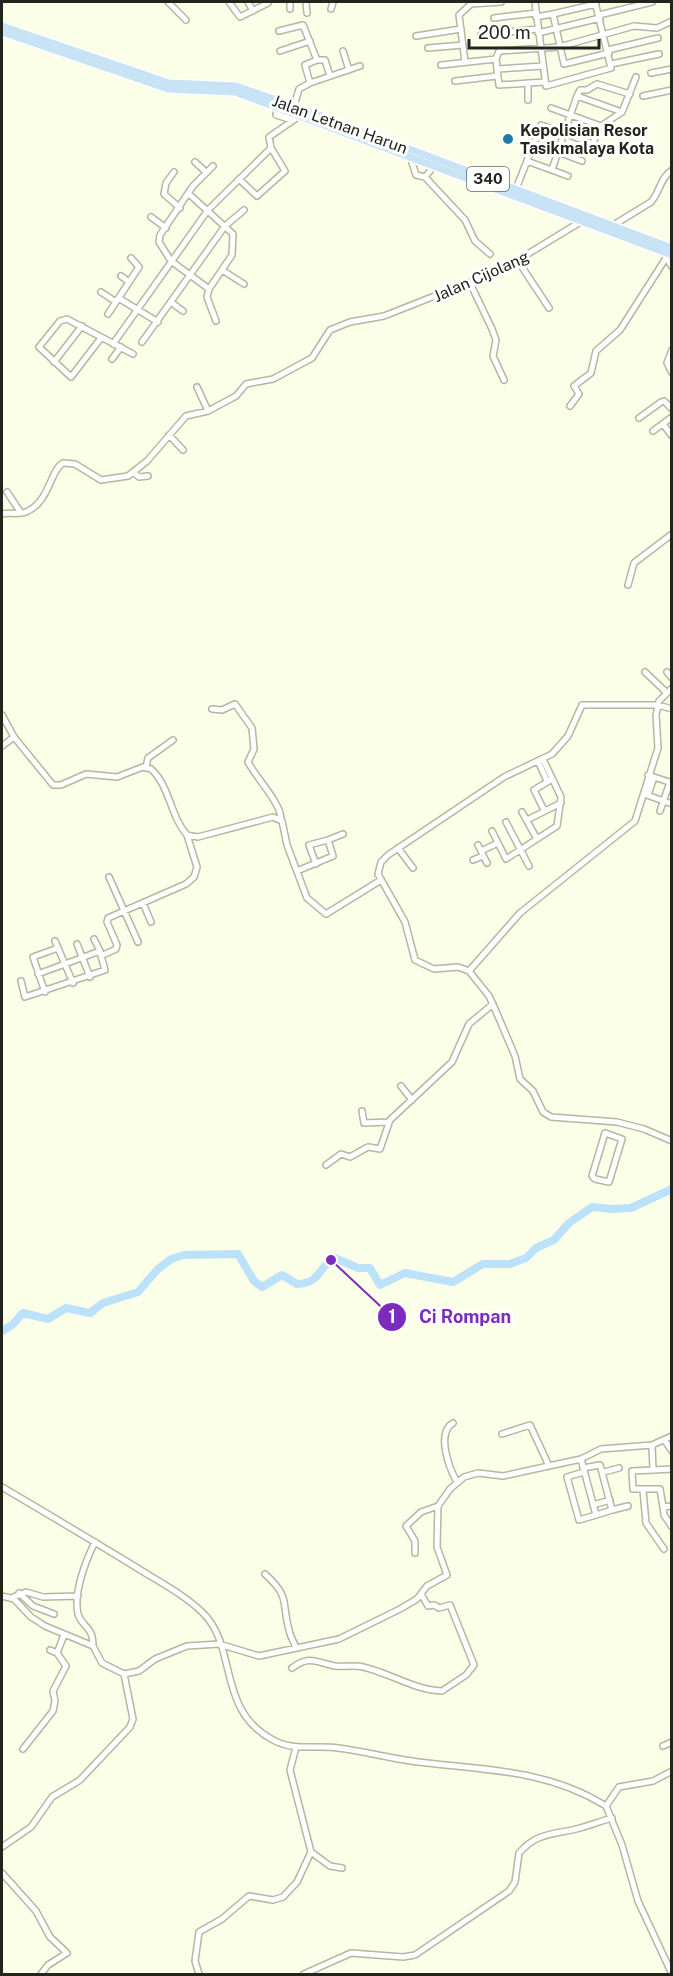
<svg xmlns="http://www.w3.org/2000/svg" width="673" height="1976" font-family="'Public Sans',sans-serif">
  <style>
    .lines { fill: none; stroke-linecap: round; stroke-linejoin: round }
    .river { stroke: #bce2fb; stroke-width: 8 }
    .minor-casing { stroke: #b4b7a1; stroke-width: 8 }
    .major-casing { stroke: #fff; stroke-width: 10 }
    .minor { stroke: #fff; stroke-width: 5 }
    .major { stroke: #c7e3f5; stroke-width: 7 }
    .poi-dot { fill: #217ba9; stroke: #fff; stroke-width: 2 }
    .labels { text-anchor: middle; stroke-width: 6; stroke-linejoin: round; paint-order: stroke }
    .shield { fill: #fff; stroke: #656660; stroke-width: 1.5 }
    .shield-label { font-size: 15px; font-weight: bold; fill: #23251c }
    .street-label { font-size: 16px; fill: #23251c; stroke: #fff }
    .poi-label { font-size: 16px; font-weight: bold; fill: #23251c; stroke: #fff; text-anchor: start }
    .leader { fill: none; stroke: #7b2cbf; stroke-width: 2 }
    .callout-dot { fill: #7b2cbf; stroke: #fff; stroke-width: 2 }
    .mark-label { font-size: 18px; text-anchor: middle; font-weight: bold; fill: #fff }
    .callout-label { font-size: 18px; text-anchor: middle; font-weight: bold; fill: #7b2cbf; stroke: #fff; stroke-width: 6; stroke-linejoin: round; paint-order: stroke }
  </style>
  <rect width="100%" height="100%" fill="#fbffe7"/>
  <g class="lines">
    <path class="river" d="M2 1331 12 1325 23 1313 48 1319 66 1308 90 1313 103 1303 138 1292 157 1270 171 1259 184 1255 238 1254 254 1281 262 1287 282 1275 297 1284C322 1283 317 1267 335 1258L358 1268H370L380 1285 405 1273 453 1282 483 1264H510L526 1258 536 1248 554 1240 569 1223 592 1207 612 1209 631 1208 672 1189"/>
    <g class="minor-casing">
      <path id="minor" d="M168 2 186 20
        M229 2 240 17 268 3
        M248 2 253 11
        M290 2V9
        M306 2 307 13
        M473 2 471 4 501 2
        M535 2 546 86 611 68 595 2
        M331 9 333 2
        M553 14 596 4
        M599 15 652 2
        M536 17 553 14 564 64 609 53
        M494 18 536 13
        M279 31 303 25 317 60 305 65 310 83 299 89 294 106
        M538 33 600 18
        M481 35 537 29
        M416 36 461 29
        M428 48 463 45
        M608 50 658 38
        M280 51 310 41
        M343 51 349 70
        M496 59 497 69 543 66
        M317 60H325L330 76
        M465 62 459 15 471 4
        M611 64 659 54
        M441 65 496 59 499 51 559 47 634 26 657 28 672 21
        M497 69 499 85 544 82
        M651 73 672 69
        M455 81 497 76
        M310 83 360 66
        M528 83V100
        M577 96 580 90H587L597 84 630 94
        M643 96 672 90
        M277 107 276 115 292 120
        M551 108 601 126 622 112
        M534 143 582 161
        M410 156 416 175 425 177 435 165
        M527 161 568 176
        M195 162 206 172
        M552 170 564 133 593 144 599 126
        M174 172 166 183 164 194 180 208
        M425 177 465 220 475 241 490 254
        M239 179 257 196 285 171 271 148
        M516 189 541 125 564 133 577 96 622 112 636 77
        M189 194 233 234 232 255 209 289 207 297 216 321
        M151 217 166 228
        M612 226 651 202C660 192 660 178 672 170
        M666 257 672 267
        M518 261 549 308
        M222 270 244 284
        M121 276 129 282
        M470 283 492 329 496 340 493 356 504 380
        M209 289 171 261 159 242 160 235 193 186 213 166
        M101 292 116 302
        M120 299 158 322
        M172 303 183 311
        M108 314 139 267 131 258
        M101 338 71 377 39 347 60 321 67 319 133 354
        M142 342 225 226 244 210
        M113 344 208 210 271 148 269 137 301 115 304 110
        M672 350 667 363 672 373
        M112 359 121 347
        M54 362 82 326
        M197 387 208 411
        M570 406 579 394 574 386 591 373 596 351 620 330 666 258
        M639 418 661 402 664 401 672 409
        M663 424 672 436
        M653 431 672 417
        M169 435 183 450
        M134 473 139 477 148 476
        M7 492 21 513
        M2 514C9 512 18 515 26 512 50 502 50 470 63 463L75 464 101 480 128 476 147 461 186 416 208 411 236 396 246 384 273 379 312 358 330 330 350 322 384 316 503 269 582 221
        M628 585 634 563 672 534
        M645 672 666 692
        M667 672 672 678
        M212 709 222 710 235 704 252 728 254 749 248 762C256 778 282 804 281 820
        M672 709 658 705H582L568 736 552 754 504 777 388 855 381 862 378 874 405 922 415 960 434 969 458 967 469 971 489 996 498 1016 515 1056 520 1079 533 1091 543 1112 551 1117 617 1122 644 1129 672 1141
        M2 715 14 737 53 785H61L86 774 117 777 143 767 151 769C170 786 170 816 187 835L198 837 273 817 282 821 287 845 307 898 326 914 381 880
        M2 746 14 737
        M538 761 547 781
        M146 767 148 758 173 740
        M648 775 672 783
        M644 794 672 804
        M648 795 654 777
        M544 810 534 790 552 779
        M660 811 670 782
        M522 812 537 839
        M527 820 561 803
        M506 822 529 866
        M492 831 506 859 557 826 561 797 543 759
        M478 845 487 863
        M398 848 413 868
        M481 851 498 843
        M473 860 483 856
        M316 864 309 845 328 840
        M297 871 333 856 328 840 343 834
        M109 877 138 942
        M143 903 151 922
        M94 939 100 951
        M55 941 73 983
        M77 944 90 977
        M469 971 520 913 635 821 658 748 656 715 659 701 672 688
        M38 974 100 951 101 956 116 949 117 945 107 922 108 918 186 884 194 877 197 867 187 835
        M21 981 25 997 105 970 101 956
        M45 992 33 957 58 948
        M401 1086 412 1100
        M362 1111 364 1123 389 1122
        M605 1133 622 1139 609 1182 595 1179 592 1176Z
        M326 1165 341 1154 350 1157 368 1147 380 1149 390 1120 452 1062 469 1024 493 1004
        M453 1423C436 1433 449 1468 457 1482
        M502 1434 530 1425 549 1466
        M665 1441 672 1451
        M652 1445 653 1470 632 1471 633 1489H660L663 1507 672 1506
        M581 1459 596 1515 579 1520 567 1477 584 1472
        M583 1468 600 1465 612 1510 596 1515
        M653 1470 672 1469
        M604 1472 619 1468
        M2 1487C46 1513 90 1539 134 1566 156 1580 182 1593 202 1612 239 1647 215 1711 275 1741 295 1751 317 1745 338 1748 368 1752 397 1760 427 1763 490 1770 550 1771 606 1806L622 1845 638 1901 672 1974
        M643 1490 646 1523 664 1549
        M593 1505 610 1500
        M663 1507 664 1515 672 1527
        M612 1510 628 1506
        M415 1553V1541L406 1526 421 1512 438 1506
        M265 1574C291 1598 281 1601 289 1630 290 1637 294 1641 296 1648
        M19 1593 33 1606 54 1614
        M2 1596 14 1599 31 1617 45 1626 93 1646 102 1663 124 1674 139 1671 155 1659 187 1646 219 1644 259 1656 339 1639 400 1609 417 1599 427 1586 447 1575 437 1547 438 1506 450 1489 464 1477 478 1473 503 1476 581 1459 601 1449 652 1445 672 1436
        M11 1598 26 1592 43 1597 78 1596
        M93 1646C93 1625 82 1628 78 1614 73 1593 86 1560 95 1542
        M50 1650 57 1653 64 1635
        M292 1668C310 1654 317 1663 335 1666 344 1667 354 1665 363 1667 390 1673 414 1690 442 1691L466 1675 474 1665 450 1605 439 1608 434 1605 428 1606 421 1594
        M663 1746 672 1742
        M23 1749 53 1711 55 1701 53 1691 66 1666 57 1653
        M606 1806 619 1787 653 1781 672 1771
        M2 1847 31 1827 52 1797 80 1780 130 1727 133 1719 124 1674
        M311 1852 330 1866 342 1868
        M2 1873 36 1911 50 1937 67 1953 48 1965 41 1974
        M199 1974 195 1961 199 1932 222 1919 249 1896 273 1900 283 1897 297 1882 311 1852 290 1770 296 1747
        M304 1974 351 1953 403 1957 415 1955 509 1891 515 1882 519 1853C538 1831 556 1835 580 1828 591 1825 601 1821 612 1818"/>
    </g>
    <g class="major-casing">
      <path id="major" d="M2 26 169 83 236 86 322 116 672 248
        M2 32 168 89 235 92 672 255"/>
    </g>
    <use href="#minor" class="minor"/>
    <use href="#major" class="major"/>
  </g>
  <circle class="poi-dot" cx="508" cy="139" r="6"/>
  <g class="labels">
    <rect class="shield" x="467" y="167" width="42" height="24" rx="4.5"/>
    <g class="shield-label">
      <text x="488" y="184">340</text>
    </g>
    <g class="street-label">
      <text transform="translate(340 124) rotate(20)" y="6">Jalan Letnan Harun</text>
      <text transform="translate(481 276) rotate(-24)" y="6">Jalan Cijolang</text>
    </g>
    <g class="poi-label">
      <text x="520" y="136">Kepolisian Resor<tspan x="520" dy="18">Tasikmalaya Kota</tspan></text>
    </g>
  </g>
  <path class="leader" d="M331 1260L392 1317"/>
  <g class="callout-dot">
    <circle cx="331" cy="1260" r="6"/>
    <circle cx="392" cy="1317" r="15"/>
  </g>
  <g class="mark-label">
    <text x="392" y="1323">1</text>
  </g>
  <g class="callout-label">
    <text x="465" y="1323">Ci Rompan</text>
  </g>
  <rect width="673" height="1976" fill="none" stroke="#23251c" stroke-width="6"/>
  <path d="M469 39v9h130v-9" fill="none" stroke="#23251c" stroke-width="3"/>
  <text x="478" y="39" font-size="18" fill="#23251c" stroke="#ffffff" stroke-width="4.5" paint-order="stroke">200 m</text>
</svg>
